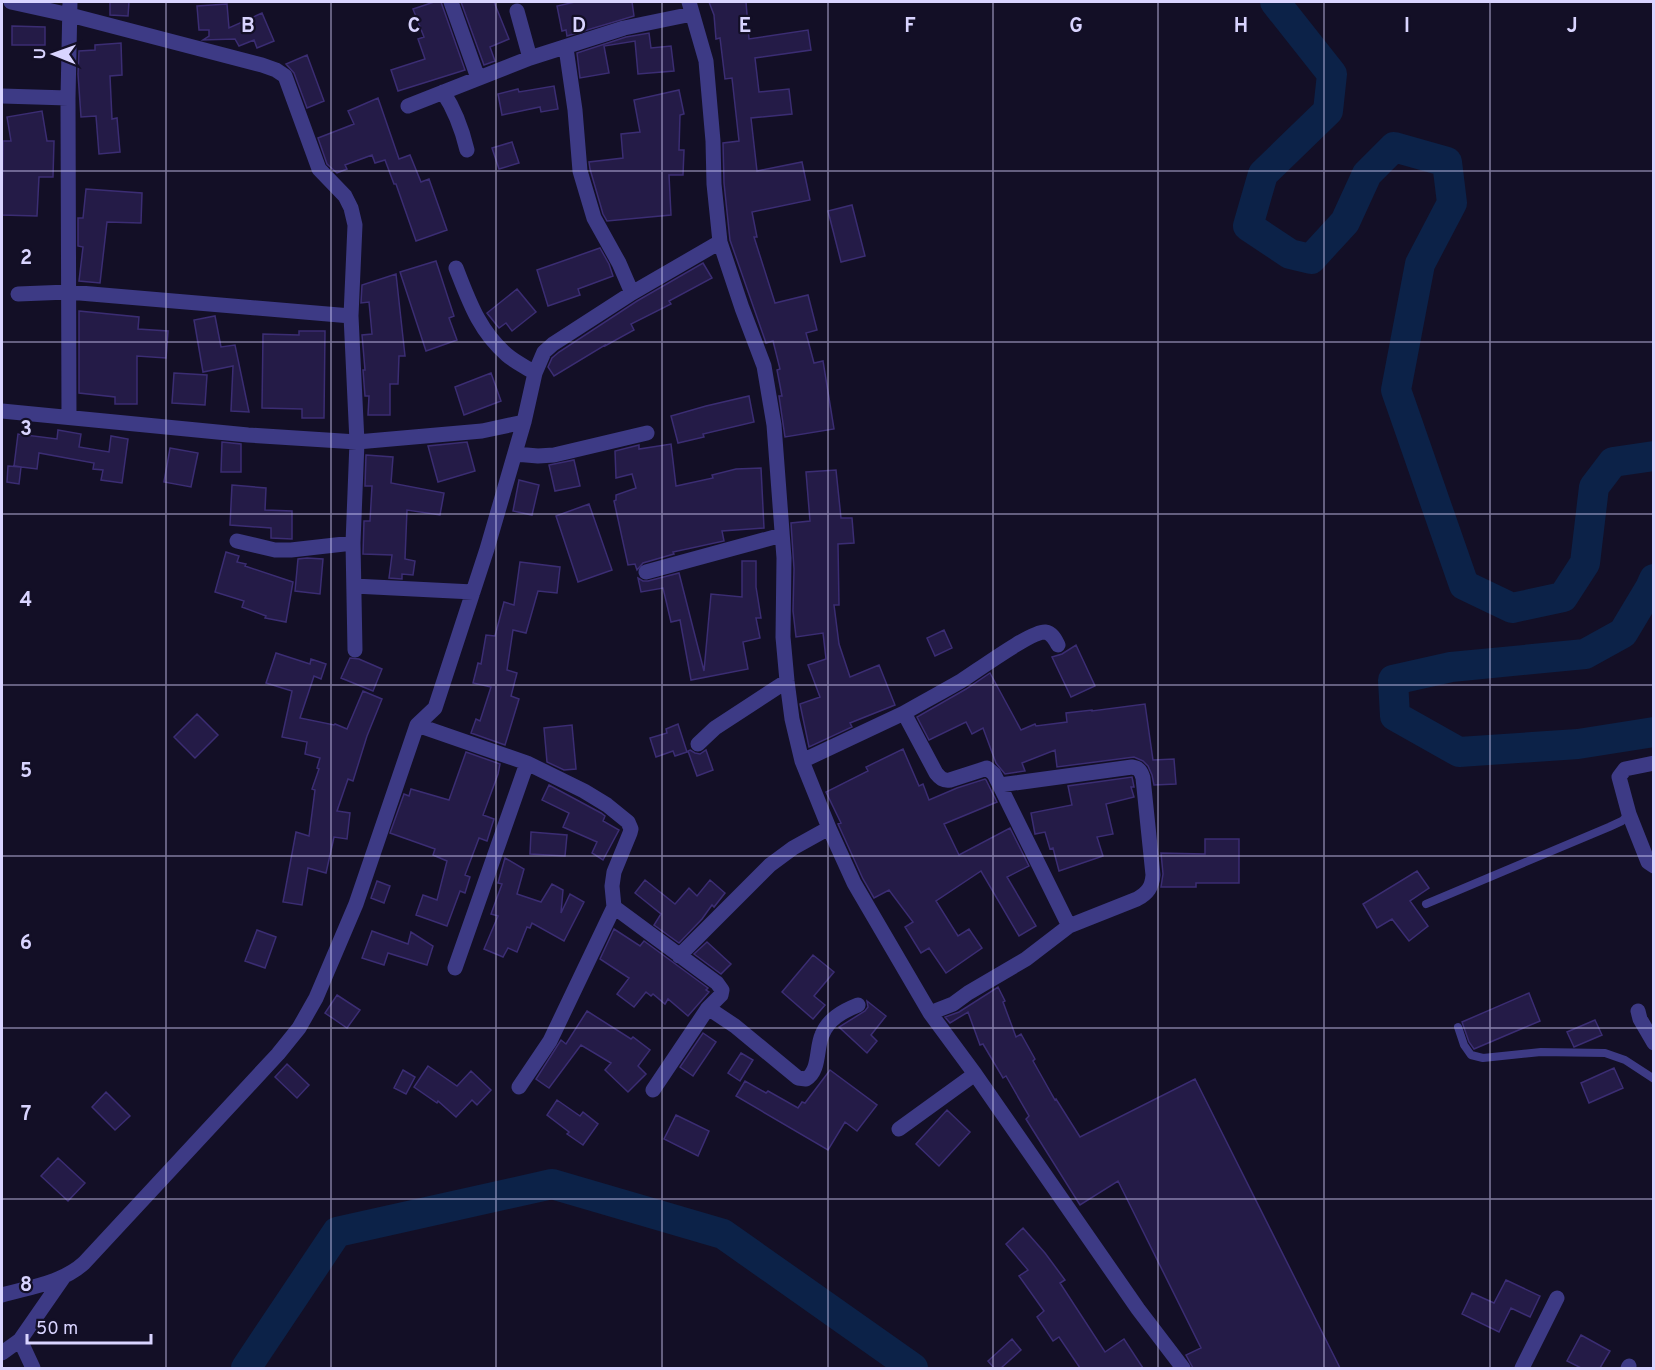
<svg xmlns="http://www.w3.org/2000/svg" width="1655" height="1370" font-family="Overpass,sans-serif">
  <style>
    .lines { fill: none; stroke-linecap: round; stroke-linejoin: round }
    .river { stroke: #0c2248; stroke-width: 30 }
    .building { fill: #241b47; stroke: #3b2d73; stroke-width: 1.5 }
    .lane { stroke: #3d3a85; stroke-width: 8 }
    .street { stroke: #3d3a85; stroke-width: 15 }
    .grid { fill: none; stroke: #d9d4ff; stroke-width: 1.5; stroke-opacity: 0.55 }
    .grid-label { font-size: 20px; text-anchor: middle; font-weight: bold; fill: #d9d4ff; stroke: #130f26; stroke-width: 4.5; stroke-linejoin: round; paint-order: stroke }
  </style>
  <rect width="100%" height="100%" fill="#130f26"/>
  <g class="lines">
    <path class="river" d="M1275 2 1332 74 1328 111 1263 174 1248 226 1290 254 1311 259 1345 222 1367 174 1394 147 1447 162 1452 203 1420 264 1396 390 1464 585 1512 608 1563 597 1585 563 1594 487 1613 462 1654 456
      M1654 579 1650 588 1623 633 1585 654 1451 667 1393 680 1395 716 1459 752 1578 744 1654 732
      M246 1368 337 1232 552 1184 723 1234 913 1368"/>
  </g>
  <path class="building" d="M110 2H129L128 16 110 15Z
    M434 2H441L465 70 398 91 391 70 425 59 418 39 424 37 413 9Z
    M461 2H494L509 39 490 47 495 61 484 65Z
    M575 2H632L634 16 567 36 566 30 562 31 557 6Z
    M709 2H746L749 39 808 30 811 50 755 58 759 92 789 89 792 114 751 118 757 171 802 162 810 200 752 212 757 237H754L775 303 808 295 817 330 806 333 814 363 823 361 834 429 785 437 779 396H782L777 370 780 369 773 341 766 343 730 240 724 183 723 143 739 141 732 78 725 79 720 38 716 39 714 15Z
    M227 4 229 28 262 13 274 41 257 48 254 40 239 46 235 39 203 40 209 36V30H199L197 6Z
    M12 26 45 27V45H12Z
    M649 33 651 48 671 46 674 71 638 74 635 41 604 46 609 73 580 78 577 53 626 37Z
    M121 43 122 75 110 76 112 119 117 118 120 152 99 154 96 116 81 117 78 74 79 51 95 50V45Z
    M307 55 324 101 307 108 294 73 286 64Z
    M554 86 558 109 541 112 540 107 502 115 498 94 518 89 519 92Z
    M679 90 684 114 680 115 679 150H684L683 175H669L671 215 607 221 603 214 590 169 589 162 623 158 621 134 640 132 634 100Z
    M378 98 399 159 410 155 421 182 429 179 447 230 416 241 396 184H394L385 160 375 163 372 155 345 165 347 169 337 173 327 164 318 138 354 124 348 111Z
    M42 111 47 141H54L53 177H39L37 216 2 215 3 141H11L7 117Z
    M512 142 519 163 499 169 492 148Z
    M86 189 142 193 141 223 107 222 100 283 79 281 83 247 78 246V218H83Z
    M852 205 865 256 841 262 828 211Z
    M600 248 609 264 613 276 578 289 580 295 548 306 537 270Z
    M436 261 454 316 449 318 457 340 426 351 400 272Z
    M703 263 712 278 669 301 671 304 631 324 634 330 605 346V345L554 376 548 367 552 358 559 352 637 301Z
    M396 274 405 356H399L398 384H390V415H368L369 396H365L363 370H365L362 335 372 334 369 302 361 303 362 285Z
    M517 289 536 312 512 331 506 323 499 328 487 313Z
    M79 311 139 317 138 329 168 331 166 358 137 356V404H115V397L79 393Z
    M215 316 221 347 235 345 249 412 231 411 233 366 203 372 194 320Z
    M299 331H325L324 418H302V409L262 408 263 334 299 335Z
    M174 373 207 375 205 405 172 403Z
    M491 373 501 401 464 415 455 387Z
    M749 396 754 422 703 434 704 437 678 443 671 416 706 406Z
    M58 430 81 434 79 447 109 452 111 436 128 439 122 483 101 480 103 470 93 469 94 463 39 453 37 469 14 466 18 434 57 439Z
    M222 442 241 444V472H221Z
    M467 442 475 471 438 482 428 446Z
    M671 444 676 486 713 478 712 475 736 469 761 468 764 528 722 531 724 541 673 552 674 554 643 563 637 570 635 564 628 565 614 501 616 500V495L636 488 632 474 616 478 615 451 639 445V449Z
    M170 448 198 453 191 487 164 482Z
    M366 455 393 457 391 483 444 493 440 515 407 510 405 559 415 561 413 575 402 574V579L389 578 392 555 363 554 364 521H370L372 486H365Z
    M574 460 580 486 555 491 549 465Z
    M8 466 21 467 19 484 7 482Z
    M836 470 841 518H852L854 543 838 544 839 605H834L839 644 850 677 879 665 895 705 850 723 852 727 809 747 800 704 820 697 808 665 826 659 823 633 796 637 793 611 794 569 791 523 810 521 806 472Z
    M519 480 539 485 532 515 513 511Z
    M232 485 266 488 265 510 292 511V539L271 538V528L230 525Z
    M589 504 612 570 578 582 556 516Z
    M226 552 239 556 237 562 246 564 245 566 293 582 286 622 265 618 266 616 242 607 244 601 215 592Z
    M307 558 323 559 320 594 295 591 298 559Z
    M742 561H756V587L761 618H756L760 638 743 642 748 669 691 680 680 620 671 622 663 588 641 592 638 578 643 581H648L679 573 704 671 711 594 742 597Z
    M520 562 560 567 557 593 538 591 526 633 513 630 507 670 517 673 511 696 519 699 505 745 471 733 476 719 480 721 491 687 473 683 478 663 481 664 486 635 495 636 504 602 514 605Z
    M944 630 952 648 935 656 927 638Z
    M1076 645 1095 686 1071 697 1052 657 1062 654Z
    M276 653 310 664 311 659 326 664 321 679 314 676 300 718 334 725 335 724 347 729 363 691 382 699 367 736 353 781 348 779 337 811 350 813 347 839 334 837 326 873 308 868 302 905 283 902 296 832 309 836 315 790 312 789 319 769 317 768 320 758 305 754 307 742 282 737 292 691 266 683Z
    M350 658 359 659 382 669 373 691 341 678Z
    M990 673 1021 730 1035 724 1036 726 1067 722 1066 713 1092 710V711L1145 704 1153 760 1174 759 1176 784 1154 785 1152 775 1148 766 1143 761 1134 757 1057 767 1055 750 1022 763 1025 771 1005 774 996 763 983 728 972 734 966 722 929 740 917 717 966 689Z
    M197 714 218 735 195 758 174 737Z
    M678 724 687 752 675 756 673 751 656 757 650 738 667 733 666 729Z
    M572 725 576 769 564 770 547 762 544 728Z
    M903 749 919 786 923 784 929 800 957 788 985 779 986 780 997 802 944 824 959 855 1010 828 1029 866 1007 877 1036 926 1019 936 981 871 936 901 958 936 969 929 982 948 946 973 929 948 921 953 905 927 913 922 889 890 874 898 863 879 838 824 841 823 826 792 868 771 866 767Z
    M690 750 695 753 700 754 706 750 713 770 697 776 688 751Z
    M466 752 500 764 498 774 483 815 494 819 487 841 479 838 465 875 470 877 465 893 460 891 447 926 416 915 423 895 437 900 447 861 433 855 435 849 390 833 404 794 409 796 411 789 449 800Z
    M1132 777 1134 787H1131L1134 797 1106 804 1113 834 1097 837 1103 856 1059 871 1053 848 1050 849 1045 832 1035 834 1031 813 1072 805 1068 786Z
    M549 785 601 813 605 816 603 821 619 830 603 860 592 853 597 842 563 827 569 813 542 800Z
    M531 832 567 835 565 856 530 854Z
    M1205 839H1239V883H1196V887H1161L1163 874 1161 853 1205 854Z
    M505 858 524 869 517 894 541 902 552 884 563 890 561 913 570 894 584 902 564 941 532 923 530 928 527 927 517 952 508 948 503 957 484 949 498 916 491 914 502 884 498 883Z
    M1417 871 1429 888 1410 901 1428 926 1409 941 1392 919 1377 928 1363 904Z
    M645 880 675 904 689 888 697 896 710 880 725 893 714 907 712 905 702 919 679 943 654 925 661 914 635 893Z
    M377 881 390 886 384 903 371 898Z
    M614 929 640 946 644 941 708 988 706 990 709 992 688 1016 668 999 665 1004 653 994 651 996 646 992 634 1007 617 994 629 978 600 959Z
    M257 930 276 937 265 968 245 961Z
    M372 931 408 944 411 932 433 946 427 965 388 953 384 965 362 958Z
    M707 942 731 964 721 974 694 954Z
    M813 955 834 972 814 996 825 1005 813 1019 782 992Z
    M998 987 1005 1001 1003 1002 1016 1037 1021 1034 1035 1059 1033 1061 1055 1100 1056 1099 1080 1137 1195 1079 1340 1368H1193L1186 1355 1201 1348 1118 1181 1080 1205 1026 1119 1029 1116 1006 1076 1003 1078 983 1044 980 1045 968 1012 950 1023 945 1017 959 1012Z
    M1529 993 1540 1021 1474 1049 1469 1042 1462 1022Z
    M337 995 360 1010 347 1028 325 1013Z
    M867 1001 886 1016 871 1035 877 1041 867 1053 839 1027 865 1011 868 1007Z
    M587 1011 631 1039 633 1037 650 1050 638 1066 646 1074 628 1092 605 1070 611 1063 581 1045 549 1088 536 1079 561 1040 566 1044Z
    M1595 1020 1602 1035 1574 1047 1567 1032Z
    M703 1033 716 1042 693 1076 680 1067Z
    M741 1053 753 1060 740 1081 728 1073Z
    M287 1064 309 1085 297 1098 275 1077Z
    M428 1066 457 1086 471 1071 491 1090 477 1105 472 1100 456 1117 438 1101 437 1103 414 1087Z
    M1614 1068 1623 1088 1589 1103 1581 1083Z
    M403 1070 415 1077 406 1094 394 1088Z
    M830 1070 877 1105 857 1131 845 1122 828 1150 736 1096 745 1081 766 1093 768 1091 798 1108 802 1102 805 1103Z
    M106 1092 130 1116 115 1130 92 1107Z
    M557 1100 580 1116 583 1112 598 1124 583 1145 567 1134 569 1132 547 1115Z
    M947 1110 970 1132 939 1166 916 1144Z
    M676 1115 709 1131 698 1156 664 1139Z
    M58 1158 85 1183 68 1201 41 1176Z
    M1023 1228 1045 1253 1065 1280 1060 1283 1105 1352 1124 1339 1143 1368H1080L1059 1337 1053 1341 1037 1317 1044 1311 1019 1276 1028 1270 1006 1244Z
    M1506 1280 1540 1296 1530 1317 1511 1308 1499 1332 1462 1314 1472 1293 1494 1303Z
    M1581 1335 1610 1351 1600 1368H1581L1567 1361Z
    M1012 1339 1021 1350 1001 1368H994L988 1361Z"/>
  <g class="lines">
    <path class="lane" d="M1426 904 1609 827 1622 821 1629 814
      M1458 1027 1464 1045 1471 1055 1483 1058 1541 1052 1605 1053 1625 1060 1654 1079"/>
    <path class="street" d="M11 2 70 15 262 65 276 70 285 76 319 169 345 196 351 208 355 225 351 316 357 442 353 543 355 650
      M451 2 478 78
      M689 2 706 61 713 141 714 184 720 242 742 308 764 366 774 425 784 558 783 637 787 681 792 719 802 761 829 828 854 883 930 1013 975 1074 1138 1309 1183 1368
      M517 11 530 58
      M566 48 575 110 580 171 594 218 619 263 632 293
      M443 92C455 110 462 129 467 150
      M2 96 68 98
      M408 106 530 58 624 28 692 14
      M456 268C469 301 479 331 507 355 515 362 526 367 535 373
      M18 294 68 292 351 316
      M2 411 248 435 357 442 482 431 524 422
      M69 417 68 98 70 2
      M515 454 538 456 554 455 647 433
      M237 541 275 550H291L353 543
      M646 572 782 535
      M354 586 473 592
      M904 713C923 702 942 692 961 681 977 671 1031 631 1045 632 1052 633 1055 639 1058 645
      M417 725 527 763 584 791 607 805 628 822 631 829 630 833 614 872 612 886 614 907 717 983 722 990 721 995 708 1008 735 1026 798 1078 806 1079C820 1071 816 1048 822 1035 828 1019 843 1011 858 1005
      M698 744 715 728 787 681
      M802 761 904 713 936 773C940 778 943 781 950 780L987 768 994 774 1069 926
      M1654 763 1625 769 1619 777 1629 814 1648 862 1654 866
      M679 956 770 865 793 848 829 828
      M455 968 527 763
      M1638 1011 1640 1019 1654 1043
      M930 1013 953 1004 968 993 1026 959 1069 926 1137 899C1148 893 1152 887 1153 875L1143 778C1141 771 1139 768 1132 767L1000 785
      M519 1087 550 1041 614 907
      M653 1090 708 1008
      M899 1129 975 1074
      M2 1295C30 1287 62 1283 84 1263L278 1054 299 1028 316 998 356 904 417 725 435 708 487 549 524 422 535 373 544 352 553 344 632 293 720 242
      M20 1340 33 1368
      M2 1353 20 1340 63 1278
      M1522 1368 1557 1298
      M1628 1368 1629 1366"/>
  </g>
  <path class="grid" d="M166 2V1368M331 2V1368M496 2V1368M662 2V1368M828 2V1368M993 2V1368M1158 2V1368M1324 2V1368M1490 2V1368M2 171H1654M2 342H1654M2 514H1654M2 685H1654M2 856H1654M2 1028H1654M2 1199H1654"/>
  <g class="grid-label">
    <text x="248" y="32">B</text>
    <text x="414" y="32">C</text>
    <text x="579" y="32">D</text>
    <text x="745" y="32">E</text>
    <text x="910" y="32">F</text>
    <text x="1076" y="32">G</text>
    <text x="1241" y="32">H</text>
    <text x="1407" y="32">I</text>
    <text x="1572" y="32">J</text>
    <text x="26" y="264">2</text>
    <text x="26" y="435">3</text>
    <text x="26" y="606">4</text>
    <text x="26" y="777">5</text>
    <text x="26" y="949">6</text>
    <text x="26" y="1120">7</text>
    <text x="26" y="1291">8</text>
  </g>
  <rect width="1655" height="1370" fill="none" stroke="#d9d4ff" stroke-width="6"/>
  <g transform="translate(54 54) rotate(271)" stroke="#130f26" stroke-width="4.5" paint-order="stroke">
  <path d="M0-4.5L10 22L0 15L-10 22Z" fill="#d9d4ff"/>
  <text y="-9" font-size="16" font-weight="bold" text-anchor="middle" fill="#d9d4ff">U</text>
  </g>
  <path d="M27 1334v9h124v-9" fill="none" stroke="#d9d4ff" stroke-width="3"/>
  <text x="36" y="1334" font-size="18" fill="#d9d4ff" stroke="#130f26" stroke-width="4.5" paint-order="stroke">50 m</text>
</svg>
